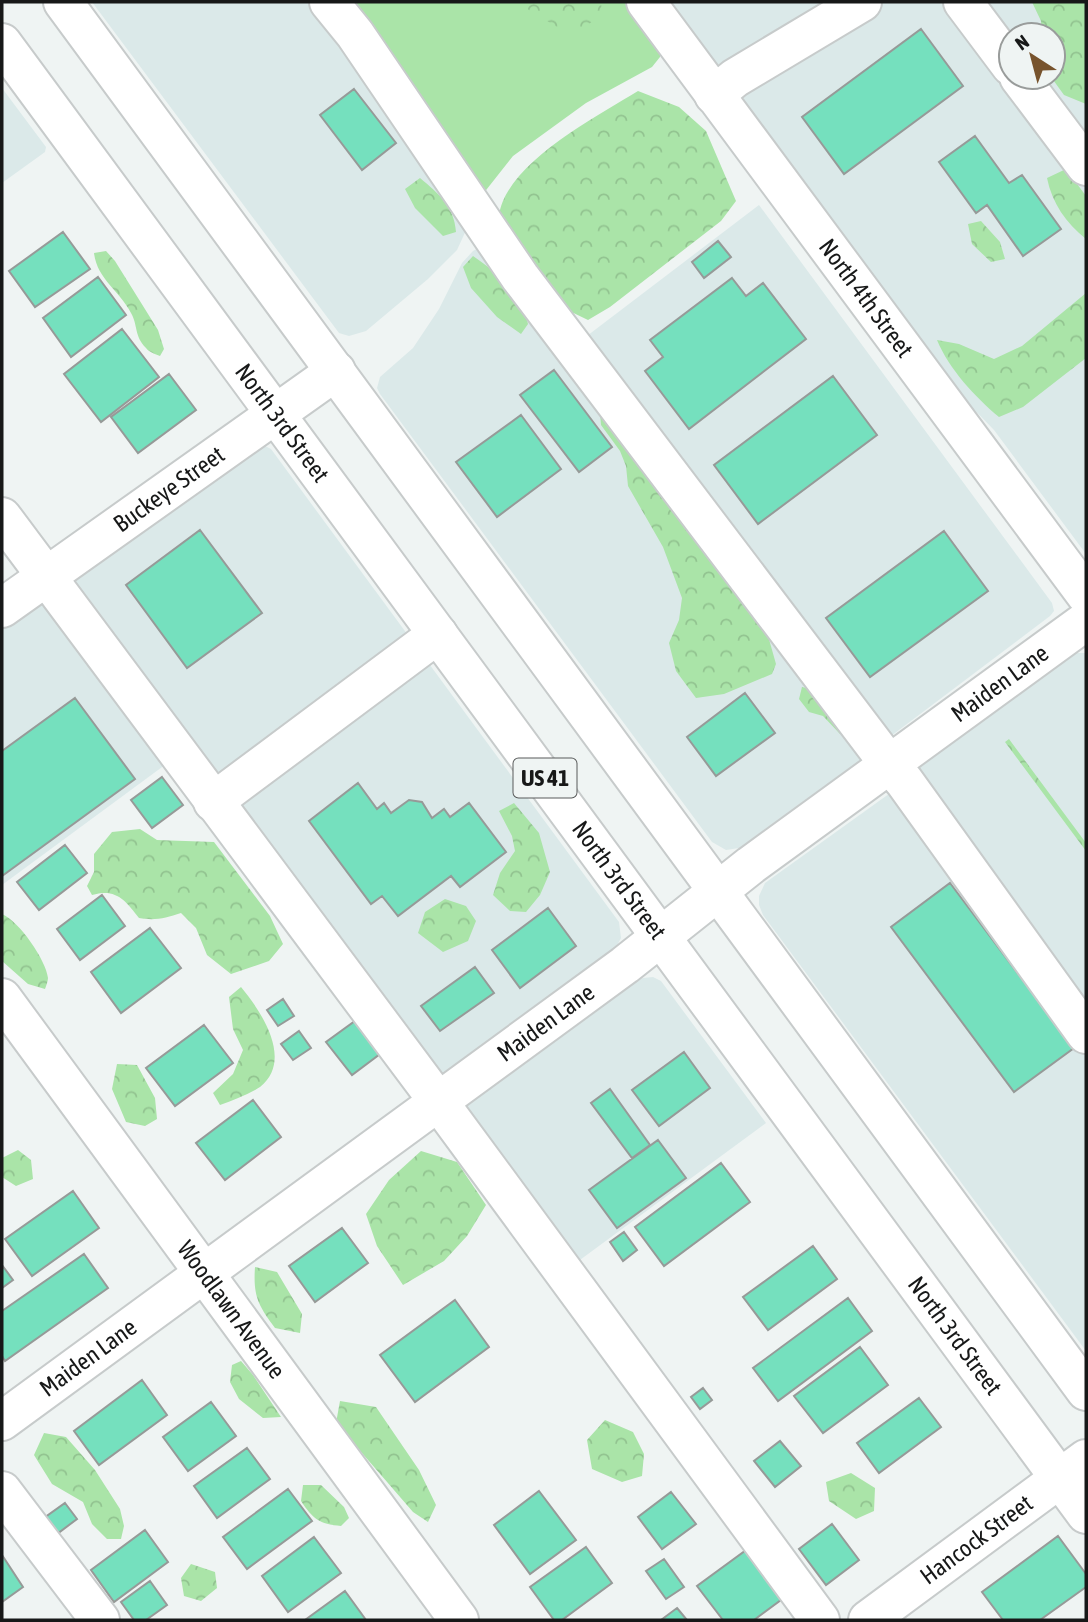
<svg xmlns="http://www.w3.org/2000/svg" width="1088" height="1622" font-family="'Asap Condensed',sans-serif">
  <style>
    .built { fill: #dbe9e9 }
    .grass { fill: #aae4a8 }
    .forest { fill: url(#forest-crowns) }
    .building { fill: #75e0be; stroke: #969a98; stroke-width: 2 }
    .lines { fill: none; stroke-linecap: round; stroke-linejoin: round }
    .minor-casing { stroke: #c7cbcb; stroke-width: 42 }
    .highway-casing { stroke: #c7cbcb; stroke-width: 42 }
    .minor { stroke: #fff; stroke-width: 38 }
    .highway { stroke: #fff; stroke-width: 38 }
    .labels { text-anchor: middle; stroke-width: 5; stroke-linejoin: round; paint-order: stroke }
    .shield { fill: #eff4f3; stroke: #585a5a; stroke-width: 2 }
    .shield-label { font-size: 23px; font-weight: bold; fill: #171818 }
    .street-label { font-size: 24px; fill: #171818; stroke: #eff4f3 }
  </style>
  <defs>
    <pattern id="forest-crowns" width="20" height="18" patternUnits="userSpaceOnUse" patternTransform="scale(1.75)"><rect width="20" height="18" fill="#aae4a8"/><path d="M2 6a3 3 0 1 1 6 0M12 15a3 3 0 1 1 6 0" fill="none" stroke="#92c390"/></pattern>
  </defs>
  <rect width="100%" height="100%" fill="#eff4f3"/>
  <path class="built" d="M92 2H317L468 226 457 250 428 279 366 331 349 336 339 333Z
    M661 2H840L721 65 712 63Z
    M883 2H954L1086 180V554L994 430 960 395 744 103V96L749 84Z
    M972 2H1086V152L1029 77H1053V35H1011Z
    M2 88 46 147 45 152 2 183Z
    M759 205 1052 603 1054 611 1050 616 891 736 579 342Z
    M480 247 862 759 739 848 726 850 712 842 380 394 377 388 380 377 413 348 439 309 462 263 473 251Z
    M263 445 271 449 619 922 621 938 614 951 440 1078 71 596V576Z
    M51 594 173 759 2 885V623Z
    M1077 653H1086V1023L917 771 918 767 1064 659Z
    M893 791 1086 1048V1351L763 915 759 905V896L765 883Z
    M653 977 661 981 766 1123 569 1268 463 1122V1100L608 996 643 978Z"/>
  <path class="grass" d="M339 2H627L660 49V57L652 67 586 103 513 156 483 194Z"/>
  <path class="forest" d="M516 2H601L602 16 570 35Z
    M1032 2H1086V104L1064 95 1051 77H1053V35H1042L1041 21Z
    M638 91 679 107 706 131 736 201 721 221 610 307 588 320 561 307 499 216C505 164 596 117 638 91Z
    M1066 169 1086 196V239C1066 223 1052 203 1047 178Z
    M420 178C439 194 454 206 456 232L443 236 415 208 405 189Z
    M981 221 1000 242 1005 259 991 262 972 244 968 224Z
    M106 251 115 261 158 330 164 349 160 356C155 354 149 352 146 348 134 336 138 325 131 313 119 290 97 279 94 253Z
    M473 256C500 275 521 290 528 324L521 334 497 317 471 288 463 267Z
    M1086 293V358L1023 407 999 417C975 397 949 369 937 340L959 344 994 359 1022 346Z
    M600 413 761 611 776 664 772 674 724 694 696 698 676 671 669 643 679 620 682 598 663 547 628 486 626 466 620 451 601 425Z
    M802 687 816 690 848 732 840 734 823 716 809 712 799 699Z
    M1009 739 1086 843V851L1005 742Z
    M514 803 539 833 550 872 540 895 526 912 510 911 493 895 500 873 515 851 512 836 499 811Z
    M140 829 157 840 214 842 270 916 283 944 269 961 231 974 207 955 196 928 181 913C166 918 155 921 139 918 125 900 116 888 92 895L87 886 94 872V854L112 832Z
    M445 899 466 906 476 921 468 941 443 952 418 933 425 912Z
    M2 914C19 921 46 960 48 978 48 981 46 986 45 989L28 984 2 961Z
    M241 987C261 1011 294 1060 260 1087 248 1095 233 1100 220 1105L213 1093 233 1074 243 1050 233 1029 229 997Z
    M117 1064 137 1065 155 1098 157 1119 145 1126 126 1122 112 1089Z
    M18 1150 31 1160 33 1179 16 1186 2 1177V1158Z
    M421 1151 457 1162 486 1205 467 1236 444 1261 403 1285 377 1246 366 1214 389 1180Z
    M255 1267 277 1272 302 1314 300 1333 275 1328C258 1305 253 1296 255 1267Z
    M241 1361 253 1375 281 1417 263 1418 239 1399 230 1382 232 1365Z
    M340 1401 376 1407 419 1470 436 1505 428 1522 413 1512 336 1423Z
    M605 1420 633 1432 644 1454 642 1476 622 1482 592 1469 587 1440Z
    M44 1433 66 1437 95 1470 120 1509 124 1526 121 1539H107L92 1524 83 1502 52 1484 34 1455Z
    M851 1473 875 1488 874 1511 856 1519 829 1501 826 1482Z
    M303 1485H321L344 1507 349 1518 341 1526C319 1524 313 1519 301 1501Z
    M191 1564 215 1572 217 1588 201 1601 184 1596 181 1578Z"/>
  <path class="building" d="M921 29 963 86 844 174 802 117Z
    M354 89 396 143 362 170 320 115Z
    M975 136 1009 183 1022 175 1061 229 1023 256 987 205 976 213 939 162Z
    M63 232 90 269 35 307 9 271Z
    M718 241 731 257 704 278 692 262Z
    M98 277 126 315 71 357 43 318Z
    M732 278 746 296 763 283 806 339 689 429 645 371 663 357 650 340Z
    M122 329 159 377 101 422 64 374Z
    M554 370 612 447 579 472 520 395Z
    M169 374 196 410 138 453 111 417Z
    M833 376 877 435 758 524 714 465Z
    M521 415 561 469 497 517 456 462Z
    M200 530 262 613 187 668 126 585Z
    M944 531 988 591 870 677 826 618Z
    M745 693 775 733 716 776 687 737Z
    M75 698 135 779 2 876V751Z
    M162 777 183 805 152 828 131 800Z
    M358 783 377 809 384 803 391 813 409 800 422 802 432 818 444 809 450 817 469 803 506 852 460 887 451 876 398 916 382 896 371 904 309 821Z
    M65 845 87 873 39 910 17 882Z
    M950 883 1074 1048 1014 1092 891 927Z
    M102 895 125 926 80 960 57 929Z
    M548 908 576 946 520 988 492 950Z
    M150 928 181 968 121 1013 91 972Z
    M475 967 494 993 440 1031 421 1006Z
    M283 999 294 1016 278 1026 267 1010Z
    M355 1021 380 1054 352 1075 326 1042Z
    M204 1025 233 1063 175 1106 146 1068Z
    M299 1031 311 1048 293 1060 281 1044Z
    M684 1052 710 1088 659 1126 632 1090Z
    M610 1089 650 1145 632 1158 591 1103Z
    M253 1100 281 1137 225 1180 196 1143Z
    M658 1140 686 1178 617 1228 589 1190Z
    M721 1163 750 1202 664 1266 635 1227Z
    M73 1191 99 1228 32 1276 5 1239Z
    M342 1228 368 1263 315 1302 289 1266Z
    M624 1232 637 1250 623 1261 610 1242Z
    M813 1246 837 1279 768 1330 743 1297Z
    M84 1254 108 1288 5 1361 2 1356V1311Z
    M2 1265 13 1280 2 1288Z
    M848 1298 872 1331 778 1401 753 1368Z
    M455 1300 489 1347 415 1402 380 1355Z
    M860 1347 888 1385 823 1433 794 1396Z
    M142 1380 167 1415 99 1465 74 1431Z
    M703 1388 712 1400 700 1409 691 1397Z
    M919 1398 941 1427 879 1473 857 1443Z
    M211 1402 236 1436 188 1471 163 1437Z
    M780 1441 801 1466 775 1487 754 1461Z
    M247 1448 270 1479 217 1518 194 1486Z
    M288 1489 312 1521 247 1569 223 1537Z
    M539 1491 576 1540 530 1574 494 1525Z
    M671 1492 696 1524 662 1549 638 1517Z
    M65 1503 77 1519 57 1534 44 1518Z
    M832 1524 859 1560 826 1585 799 1549Z
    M145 1530 168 1562 114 1602 91 1570Z
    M1058 1536 1086 1574V1587L1040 1620H1003L982 1592Z
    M314 1537 341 1573 288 1612 262 1576Z
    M586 1547 612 1583 562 1620H554L530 1587Z
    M749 1548 785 1597 754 1620H723L697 1586Z
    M2 1555 23 1587 2 1602Z
    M664 1559 684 1587 666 1599 646 1571Z
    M150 1581 167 1605 146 1620H134L121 1602Z
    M345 1591 366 1620H305Z
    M677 1608 687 1620H661Z"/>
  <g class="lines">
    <g class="minor-casing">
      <g id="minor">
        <path d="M329 2 355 34 520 277 889 764 904 781 1086 1034"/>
        <path id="s1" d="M646 2 1086 595"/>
        <path d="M963 2 1011 66"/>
        <path d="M1019 77 1086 166"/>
        <path d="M714 95 735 78 862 2"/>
        <path d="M2 517 438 1101 820 1620"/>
        <path id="s2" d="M2 608 336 371"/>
        <path d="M213 802 438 634"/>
        <path id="s3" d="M2 998 459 1620"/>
        <path id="s4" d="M2 1421 625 965 751 865 1086 621"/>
        <path d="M2 1491 100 1620"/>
        <path id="s5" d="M868 1620 1086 1459"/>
      </g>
    </g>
    <g class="highway-casing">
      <g id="highway">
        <path d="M63 2 1086 1391"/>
        <path id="s6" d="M2 43 1086 1514"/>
      </g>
    </g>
    <use href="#minor" class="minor"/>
    <use href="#highway" class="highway"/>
  </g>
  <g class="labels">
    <rect class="shield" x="513.5" y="758.5" width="63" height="39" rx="5"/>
    <g class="shield-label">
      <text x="545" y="786">US 41</text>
    </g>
    <g class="street-label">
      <text dy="8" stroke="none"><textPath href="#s1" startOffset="369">North 4th Street</textPath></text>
      <text dy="8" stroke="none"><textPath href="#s6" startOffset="472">North 3rd Street</textPath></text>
      <text dy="8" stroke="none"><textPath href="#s2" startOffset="205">Buckeye Street</textPath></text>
      <text dy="8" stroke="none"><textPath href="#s4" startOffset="1241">Maiden Lane</textPath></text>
      <text dy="8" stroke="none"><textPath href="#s6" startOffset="1040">North 3rd Street</textPath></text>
      <text dy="8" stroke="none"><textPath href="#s4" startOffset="674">Maiden Lane</textPath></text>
      <text dy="8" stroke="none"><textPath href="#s3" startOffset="387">Woodlawn Avenue</textPath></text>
      <text dy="8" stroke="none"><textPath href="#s6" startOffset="1606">North 3rd Street</textPath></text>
      <text dy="8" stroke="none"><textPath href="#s4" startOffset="107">Maiden Lane</textPath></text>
      <text dy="8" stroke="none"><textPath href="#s5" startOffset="135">Hancock Street</textPath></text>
    </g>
  </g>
  <rect width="1088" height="1622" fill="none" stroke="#171818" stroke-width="7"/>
  <g transform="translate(1032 56) rotate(324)"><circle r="33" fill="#eff4f3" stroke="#999c9b" stroke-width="2"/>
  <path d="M0-5L12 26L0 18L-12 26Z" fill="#77532d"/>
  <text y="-10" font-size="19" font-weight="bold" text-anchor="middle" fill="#171818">N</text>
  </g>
</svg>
